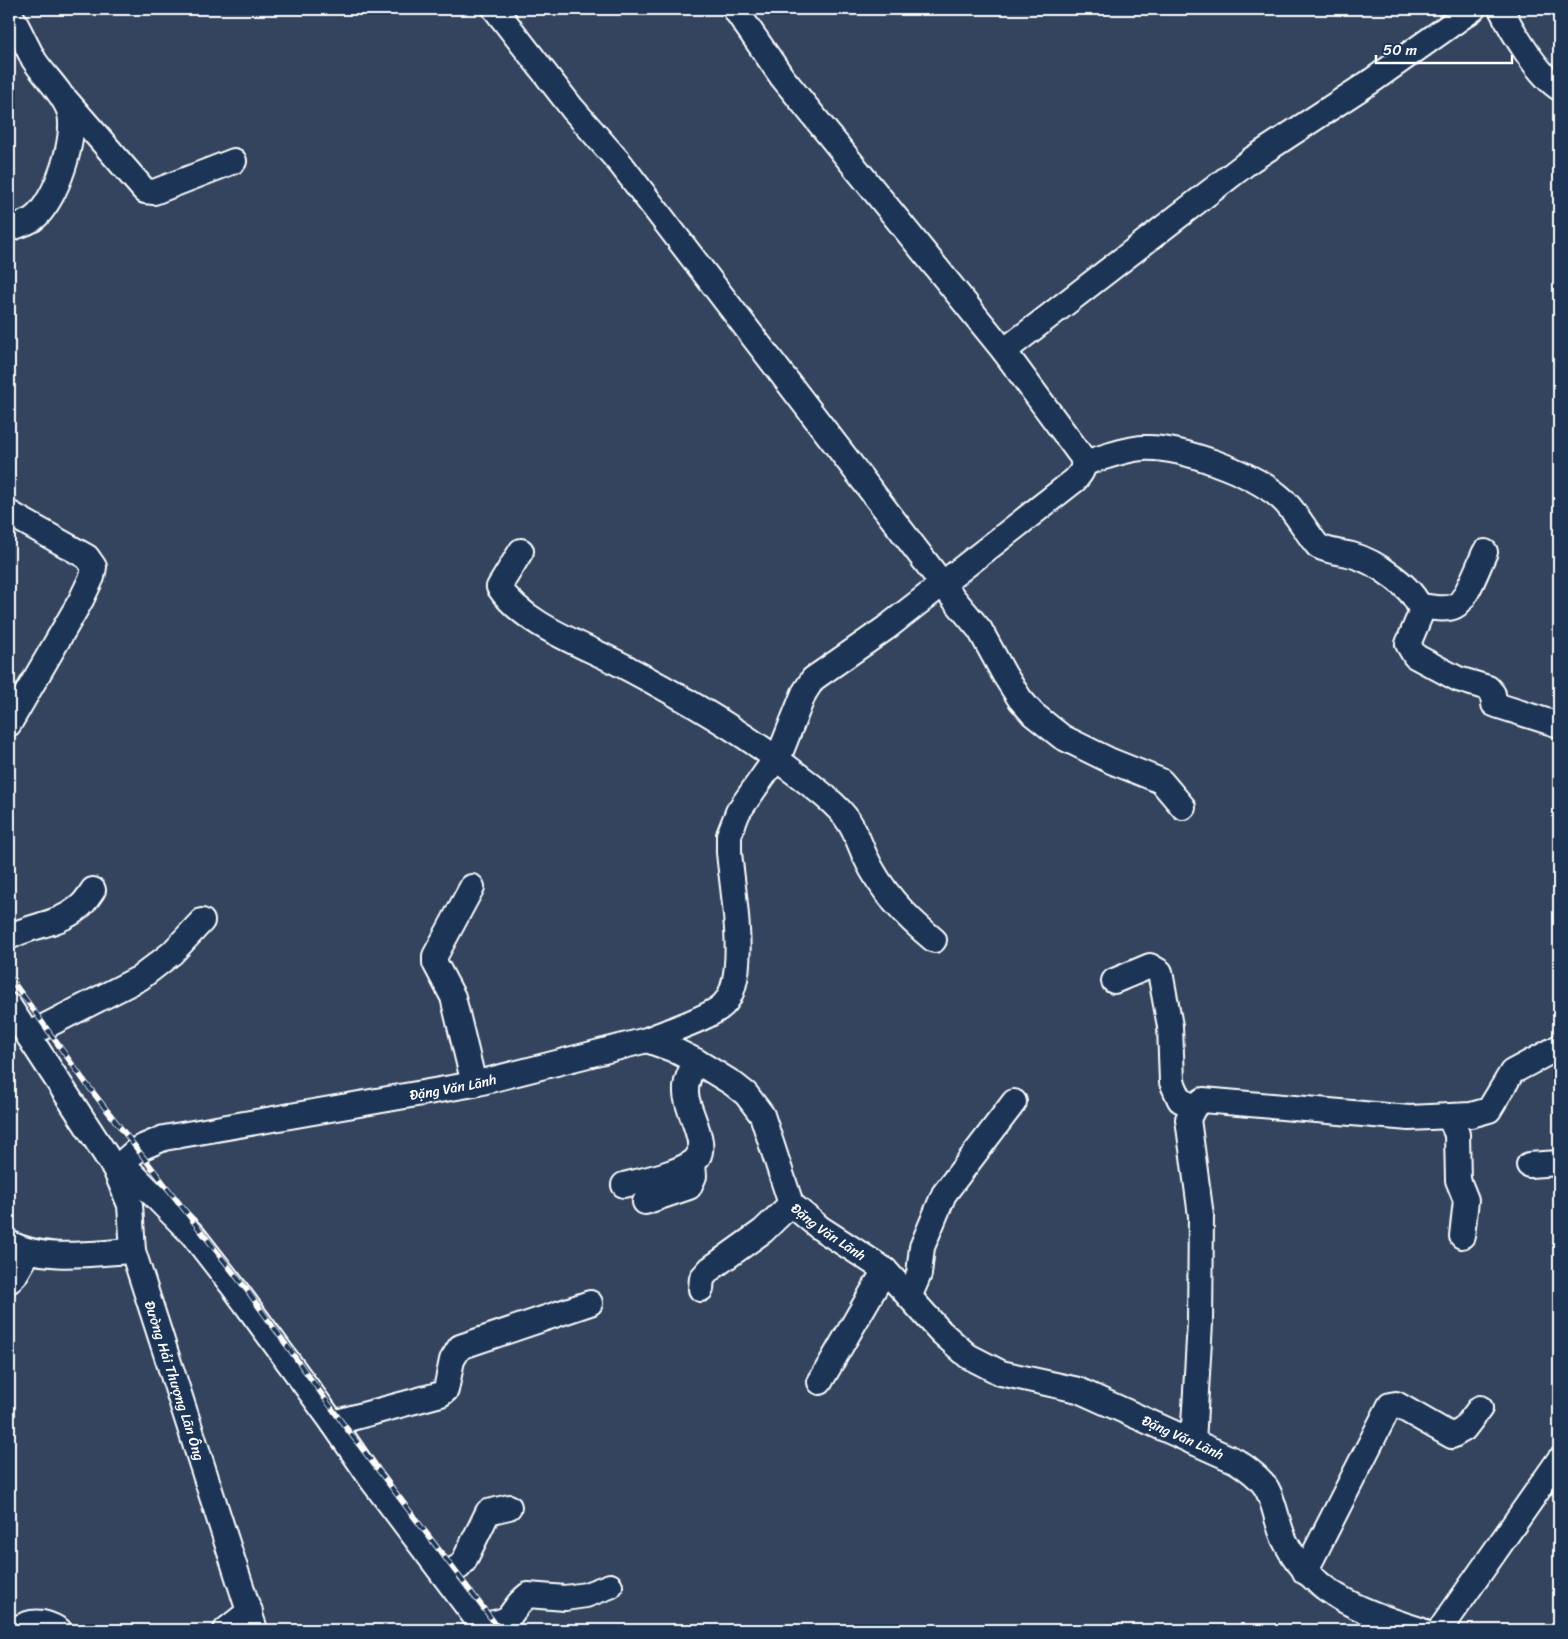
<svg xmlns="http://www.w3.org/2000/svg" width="1568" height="1639" font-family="Sriracha,sans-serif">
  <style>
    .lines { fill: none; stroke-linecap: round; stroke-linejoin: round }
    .minor-casing { stroke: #fff; stroke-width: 28 }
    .minor { stroke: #1d3557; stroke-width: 24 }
    .rail-casing { stroke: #fff; stroke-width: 5.5 }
    .rail { stroke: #1d3557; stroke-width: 4; stroke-dasharray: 11; stroke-linecap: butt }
    .labels { text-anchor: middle; stroke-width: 4.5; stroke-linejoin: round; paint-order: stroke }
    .street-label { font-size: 14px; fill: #fff; stroke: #1d3557 }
  </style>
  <rect width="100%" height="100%" fill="#34445f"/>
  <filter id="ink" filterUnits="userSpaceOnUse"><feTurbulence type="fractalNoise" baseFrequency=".02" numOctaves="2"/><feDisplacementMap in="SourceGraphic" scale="10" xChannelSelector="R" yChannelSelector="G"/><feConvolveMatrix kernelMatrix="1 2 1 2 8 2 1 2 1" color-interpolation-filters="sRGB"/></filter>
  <g filter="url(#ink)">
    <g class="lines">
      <g class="minor-casing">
        <g id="minor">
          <path d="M495 9 572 108 620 163 954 599 980 630 1004 674 1020 699 1033 714 1062 737 1111 761 1161 781 1183 807"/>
          <path d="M735 9 782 77 1004 351"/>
          <path d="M1501 9C1512 31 1538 75 1559 88"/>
          <path d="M66 100 145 191 154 192 234 161"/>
          <path d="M9 229C16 226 27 223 33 219 56 202 78 136 69 110 61 90 45 77 34 60 27 47 20 32 13 19"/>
          <path d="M1084 463C1103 458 1124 449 1143 448 1180 446 1253 473 1281 498 1296 511 1305 531 1318 546 1329 552 1340 552 1352 555 1374 561 1418 589 1421 613L1408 644 1415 656 1458 679 1488 688 1493 694 1494 704 1499 706 1559 725"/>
          <path d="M9 513 87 557 94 567 92 577 81 600 9 724"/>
          <path d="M521 551 499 587C525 627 588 646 629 669 678 695 734 727 778 760 797 775 837 802 849 822 856 832 860 845 865 856 881 891 905 916 934 940"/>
          <path d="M1420 606C1430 607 1445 611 1455 606 1466 601 1479 564 1485 552"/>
          <path d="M472 887 435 956V963L453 997 474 1084"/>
          <path d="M9 937C31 925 58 925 78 908 84 904 89 896 93 890"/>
          <path d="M1114 981 1150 966 1160 972 1170 1026 1172 1082 1180 1100 1194 1107"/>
          <path d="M9 1006 115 1169 130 1205 133 1251"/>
          <path d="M28 1035 140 978 172 953 202 921"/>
          <path d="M647 1040C665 1032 710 1018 723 1005 750 979 732 888 729 852V835L738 812 781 751 804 693 813 679 886 628 1075 480C1082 472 1085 468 1082 457L1004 351 1251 160 1373 80 1473 9"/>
          <path d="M1449 1117 1457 1134 1458 1180 1466 1200 1462 1236"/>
          <path d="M122 1163 193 1235 235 1289 333 1423 372 1480 485 1630"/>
          <path d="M1529 1165 1559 1163"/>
          <path id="s1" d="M115 1169 138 1149 164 1138 474 1084 647 1040 672 1049 696 1061 732 1083 746 1094 762 1115 791 1204 820 1228 885 1270 941 1332 968 1356 1001 1373 1078 1390 1236 1461C1247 1468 1260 1477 1267 1489 1276 1506 1277 1526 1286 1543 1313 1595 1368 1614 1420 1630"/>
          <path d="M624 1185C644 1180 676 1174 693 1162 713 1148 686 1111 686 1093 685 1081 691 1071 696 1061"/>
          <path d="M645 1202 689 1187 694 1176 693 1163"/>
          <path id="s2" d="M9 1243C45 1262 93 1253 133 1251L255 1630"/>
          <path d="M9 1281 15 1275 29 1251"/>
          <path d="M701 1289 702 1278 710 1269 763 1231 791 1204"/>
          <path d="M910 1295 919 1274 922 1247 944 1194 1014 1102"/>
          <path d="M820 1382 885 1270"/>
          <path d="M333 1423 441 1394 446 1390 452 1360 460 1347 590 1303"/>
          <path d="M1193 1442 1200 1323 1201 1216 1188 1119 1194 1107 1203 1100 1409 1118 1471 1115 1489 1110 1512 1072 1559 1047"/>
          <path d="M1305 1572 1390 1405 1396 1404 1452 1436 1464 1429 1480 1408"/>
          <path d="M443 1574 459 1567 464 1561 488 1512 509 1507"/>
          <path d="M481 1625C521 1620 503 1615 528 1595L565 1598 586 1595 610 1586"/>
          <path d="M15 1630C30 1620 44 1620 59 1630"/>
          <path d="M226 1630 250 1611"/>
          <path d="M1440 1630 1559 1460"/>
        </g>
      </g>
      <use href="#minor" class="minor"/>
      <g class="rail-casing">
        <path id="rail" d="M9 976 85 1082 246 1289 341 1421 500 1630"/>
      </g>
      <use href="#rail" class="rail"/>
    </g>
  </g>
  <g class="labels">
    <g class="street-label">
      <text dy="5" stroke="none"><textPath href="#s1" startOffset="352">Đặng Văn Lãnh</textPath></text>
      <text dy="5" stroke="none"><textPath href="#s1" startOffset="832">Đặng Văn Lãnh</textPath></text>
      <text dy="5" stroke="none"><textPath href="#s2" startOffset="262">Đường Hải Thượng Lãn Ông</textPath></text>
      <text dy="5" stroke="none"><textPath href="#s1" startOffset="1251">Đặng Văn Lãnh</textPath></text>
    </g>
  </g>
  <rect width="1568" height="1639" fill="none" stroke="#1d3557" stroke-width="30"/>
  <rect x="15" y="15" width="1538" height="1609" fill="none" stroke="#fff" stroke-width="2" filter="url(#ink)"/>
  <path d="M1376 55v8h136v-8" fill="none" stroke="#ffffff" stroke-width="2.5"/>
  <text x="1383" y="55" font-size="15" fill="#ffffff" stroke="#1d3557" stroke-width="4" paint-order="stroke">50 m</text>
</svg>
